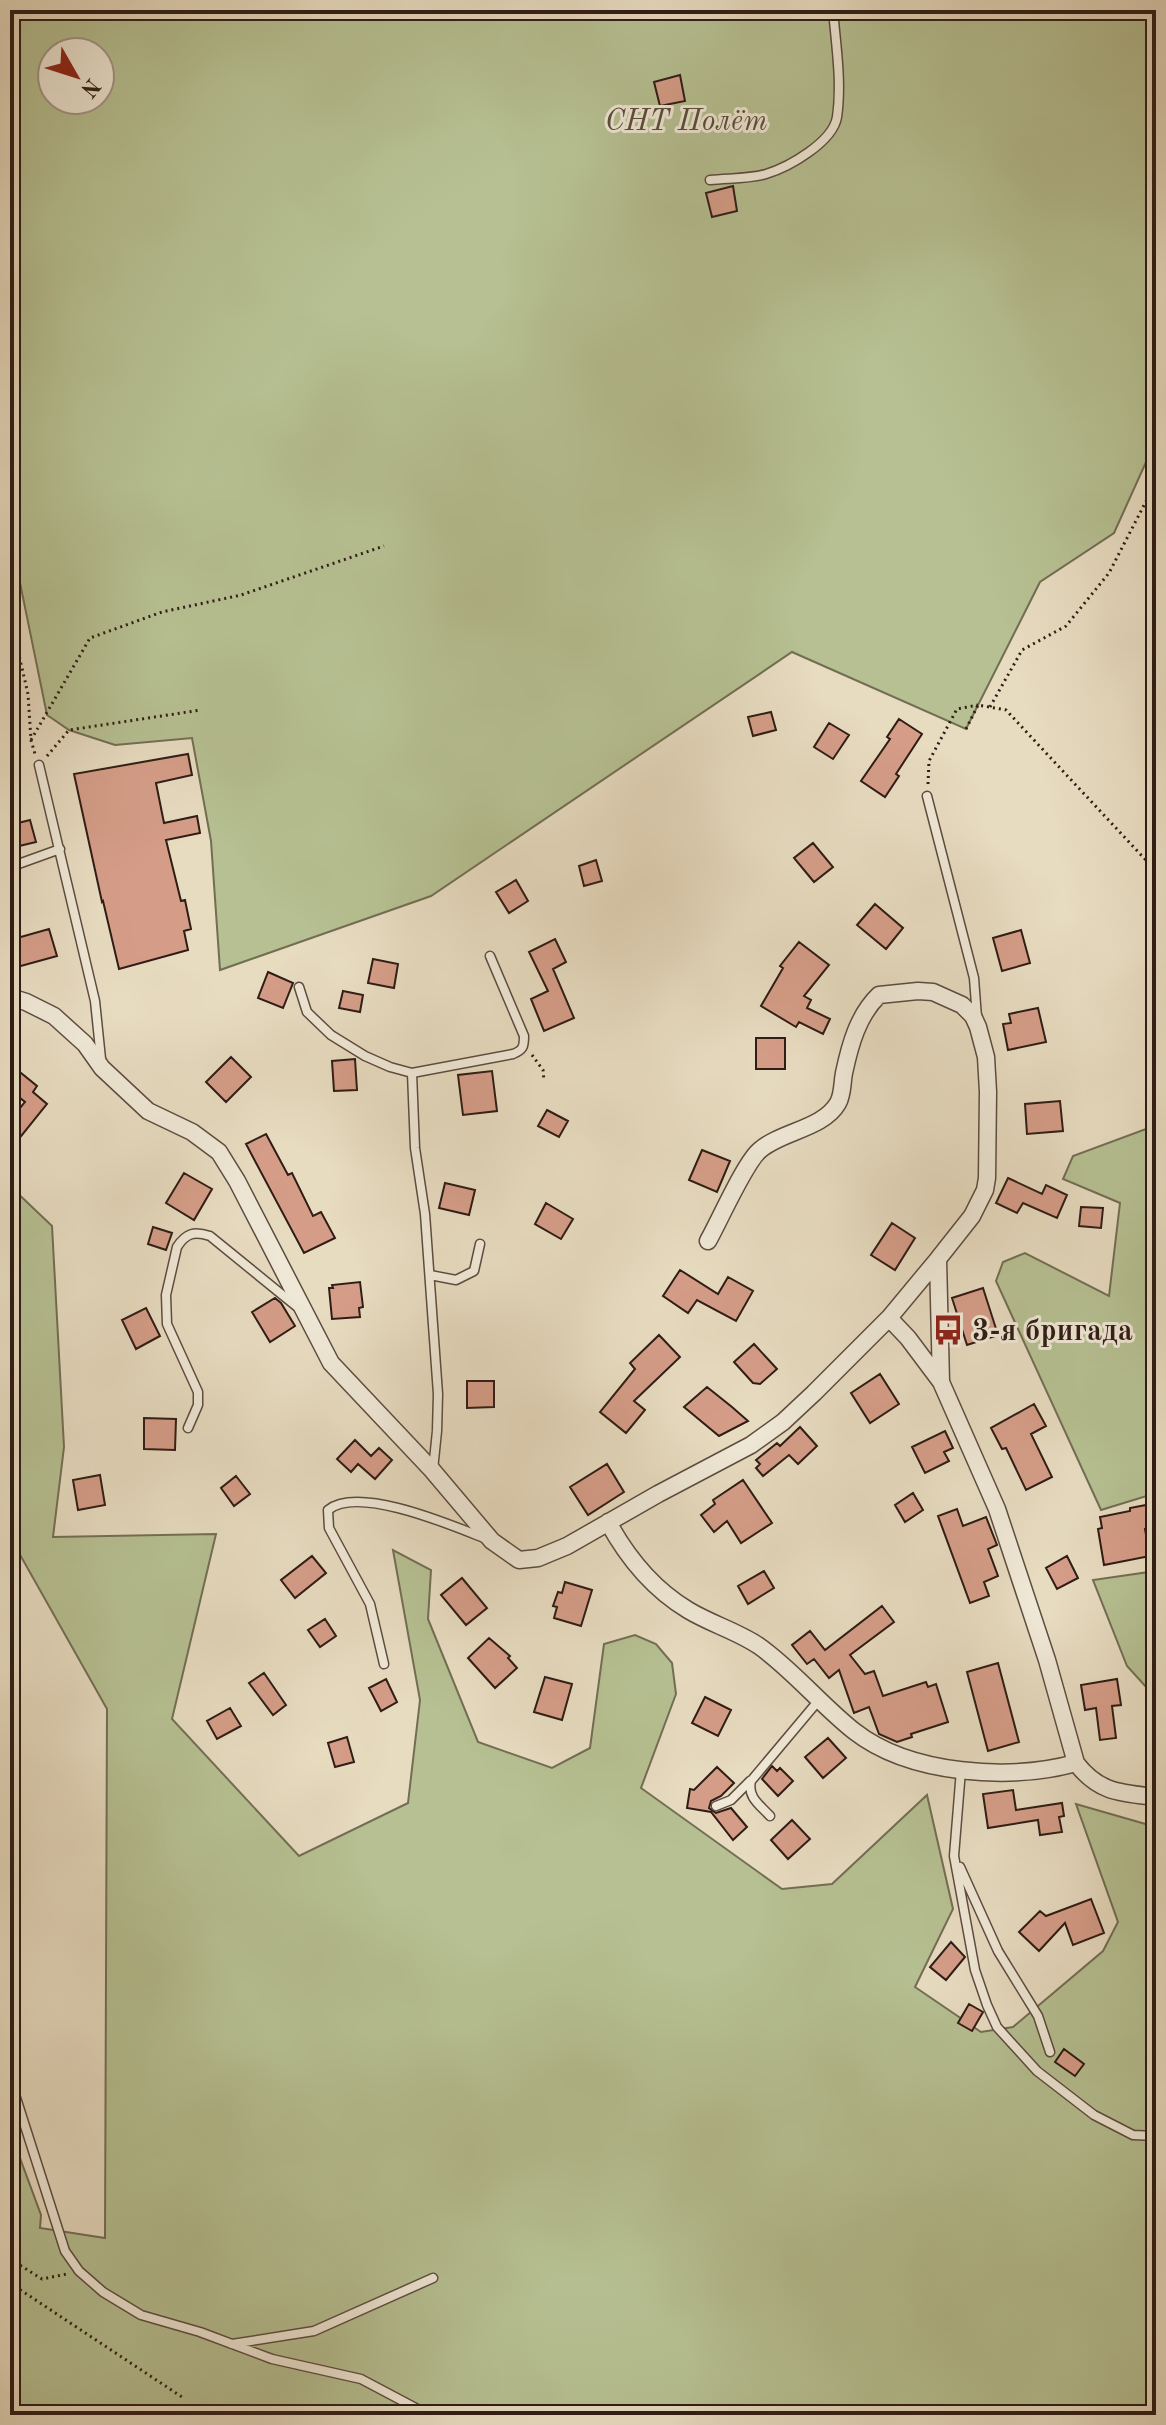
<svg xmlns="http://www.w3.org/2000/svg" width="1166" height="2425" font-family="'Old Standard TT',serif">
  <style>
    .green { fill: #b6c092; stroke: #726e54; stroke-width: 2; fill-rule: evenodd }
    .building { fill: #d59d88; stroke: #2f1c15; stroke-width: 2 }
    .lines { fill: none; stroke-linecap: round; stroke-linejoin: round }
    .lane-casing { stroke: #5d4c40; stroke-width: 11 }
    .street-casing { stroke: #5d4c40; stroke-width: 19 }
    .path { stroke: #2f1c15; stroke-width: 3; stroke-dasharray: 2 4; stroke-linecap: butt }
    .lane { stroke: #efe8d6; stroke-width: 8 }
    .street { stroke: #efe8d6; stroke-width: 16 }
    .labels { text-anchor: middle; stroke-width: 6; stroke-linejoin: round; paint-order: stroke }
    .park-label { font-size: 30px; font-style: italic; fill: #584d3a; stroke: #efe8d6 }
    .poi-label { font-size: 30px; font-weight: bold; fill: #2f1c15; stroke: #efe8d6; text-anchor: start }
  </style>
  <rect width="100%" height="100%" fill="#e7dbc0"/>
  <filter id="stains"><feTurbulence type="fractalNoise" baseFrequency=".0025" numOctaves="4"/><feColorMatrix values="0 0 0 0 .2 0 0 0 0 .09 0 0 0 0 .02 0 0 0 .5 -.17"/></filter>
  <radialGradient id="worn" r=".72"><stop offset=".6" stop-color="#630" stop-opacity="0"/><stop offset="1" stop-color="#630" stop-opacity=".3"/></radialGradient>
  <path class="green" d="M10 10H1156V440L1114 533 1040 582 966 729 792 652 431 896 220 970 211 841 192 738 115 745 69 730 47 715 10 534ZM52 52H100V100H52Z
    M1154 1126 1156 1131V1507L1153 1494 1101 1510 996 1281 1003 1262 1025 1253 1109 1296 1120 1203 1063 1179 1073 1156Z
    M10 1186 52 1226 64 1447 53 1537 216 1534 172 1719 299 1856 408 1803 420 1700 393 1550 431 1570 428 1619 478 1742 552 1768 590 1748 604 1644 635 1635 656 1644 672 1663 676 1694 641 1788 782 1889 832 1884 927 1795 953 1909 915 1987 981 2032 1013 2027 1103 1951 1118 1922 1076 1804 1156 1827V2415H10V2131L41 2215 40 2228 105 2238 107 1709 10 1537Z
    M1156 1571V1698L1127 1666 1093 1580Z"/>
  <path class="building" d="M680 75 685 101 660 106 654 82Z
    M733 186 737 211 712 217 706 193Z
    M771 712 776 730 753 736 748 717Z
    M899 719 922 734 896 774 899 776 885 797 861 781 890 739 887 737Z
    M829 723 849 735 833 759 814 747Z
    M188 754 192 775 156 783 164 823 197 816 200 833 166 840 181 901 185 900 191 929 184 931 188 950 119 969 103 901 102 902 74 774Z
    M30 820 36 842 15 847 10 825Z
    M813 843 833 867 814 882 794 858Z
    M596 860 602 881 584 886 579 866Z
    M516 880 528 901 509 913 496 892Z
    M875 904 903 928 886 949 857 925Z
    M49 929 57 956 10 969V940Z
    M1021 930 1030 963 1002 971 993 938Z
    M555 939 566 962 553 969 574 1018 544 1031 531 999 548 991 529 952Z
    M799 942 829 965 804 996 811 1000 807 1008 830 1019 823 1034 799 1022 796 1027 761 1006 783 968 780 966Z
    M373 959 398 964 394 988 368 983Z
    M268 972 293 983 283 1008 258 998Z
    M343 991 363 995 360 1012 339 1008Z
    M1038 1008 1046 1042 1008 1050 1003 1024 1011 1023 1009 1014Z
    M756 1038H785V1069H756Z
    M231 1057 251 1077 226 1102 206 1082Z
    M355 1059 357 1090 334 1091 332 1061Z
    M10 1064 37 1086 33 1092 47 1104 10 1150V1120L25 1102 10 1090Z
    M492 1071 497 1111 463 1115 458 1075Z
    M1060 1101 1063 1131 1027 1134 1025 1104Z
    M547 1110 568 1121 559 1137 538 1126Z
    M266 1134 288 1175 292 1173 313 1216 321 1212 335 1238 304 1253 246 1144Z
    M702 1150 730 1161 717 1192 689 1180Z
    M184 1173 212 1189 194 1220 166 1203Z
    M1008 1178 1042 1194 1046 1185 1067 1195 1057 1218 1023 1203 1017 1213 996 1203Z
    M445 1183 475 1190 469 1215 439 1208Z
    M546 1203 573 1219 561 1239 535 1224Z
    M1081 1207 1103 1208 1101 1228 1079 1226Z
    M892 1223 915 1238 895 1270 871 1255Z
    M153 1227 172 1233 166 1250 148 1244Z
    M680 1270 718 1294 728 1277 753 1291 736 1321 697 1300 688 1313 663 1296Z
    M360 1282 363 1307 359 1308 360 1317 332 1319 329 1288H333L332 1285Z
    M983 1288 998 1335 967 1345 952 1298Z
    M275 1298 281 1303 295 1326 270 1342 252 1312Z
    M146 1308 160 1336 136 1349 122 1320Z
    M659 1335 680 1357 634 1401 645 1410 626 1433 600 1412 635 1369 630 1363Z
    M754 1344 777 1369 760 1384 753 1383 734 1362Z
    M880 1374 899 1404 870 1423 851 1393Z
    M467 1381H494V1407L467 1408Z
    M707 1387 732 1407 748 1421 719 1436 684 1407Z
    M1034 1404 1046 1426 1031 1434 1052 1477 1026 1490 1006 1448 1002 1449 991 1428Z
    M144 1418 176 1419 175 1450 144 1449Z
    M800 1427 817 1446 798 1464 789 1455 763 1476 756 1468 760 1464 756 1460 777 1443 780 1446Z
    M945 1431 953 1448 944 1452 949 1461 925 1473 912 1447Z
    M355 1440 371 1456 379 1448 392 1460 375 1479 358 1464 351 1472 337 1459Z
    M607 1464 624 1492 588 1515 570 1487Z
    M100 1475 105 1505 78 1510 73 1480Z
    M236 1476 250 1494 234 1506 221 1488Z
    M743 1480 772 1523 741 1543 727 1521 714 1532 701 1515 715 1504 713 1500Z
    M913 1493 923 1510 905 1522 895 1505Z
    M1146 1505 1150 1528 1145 1529 1150 1556 1104 1565 1098 1529 1102 1528 1100 1517 1130 1511V1508Z
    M957 1509 963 1526 986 1517 997 1545 988 1549 998 1576 984 1582 989 1596 970 1603 938 1516Z
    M312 1556 326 1573 295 1598 281 1580Z
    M1067 1556 1078 1578 1057 1589 1046 1568Z
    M764 1571 774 1588 748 1604 738 1586Z
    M462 1578 487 1608 466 1625 441 1595Z
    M565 1582 592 1590 581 1626 554 1618 557 1607 553 1606 558 1592 562 1593Z
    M882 1606 894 1622 850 1655 865 1674 874 1671 883 1696 926 1682 928 1687 936 1684 948 1722 911 1734 912 1737 897 1742 879 1734 869 1707 854 1713 839 1670 829 1678 814 1659 807 1664 792 1645 810 1631 825 1650Z
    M325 1619 336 1636 320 1647 308 1630Z
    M489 1638 510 1656 508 1658 517 1668 495 1688 468 1658Z
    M998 1663 1019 1742 988 1751 967 1672Z
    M264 1673 286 1705 273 1715 249 1683Z
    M545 1677 572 1684 562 1720 534 1712Z
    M386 1679 397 1702 381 1711 369 1688Z
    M1117 1679 1121 1705 1112 1706 1116 1738 1100 1740 1096 1708 1085 1710 1081 1685Z
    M705 1697 731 1710 718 1736 692 1723Z
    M230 1708 241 1726 217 1739 207 1721Z
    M347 1737 354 1762 335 1767 328 1743Z
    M828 1738 846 1758 823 1778 805 1757Z
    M772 1766 777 1771 780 1768 793 1781 778 1796 762 1779Z
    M717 1767 734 1783 721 1796 711 1801 709 1808 716 1813 731 1808 747 1827 733 1840 711 1812 687 1808 690 1789 694 1790Z
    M1013 1790 1016 1810 1062 1803 1064 1816 1059 1817 1062 1832 1040 1835 1038 1820 988 1828 983 1794Z
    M792 1820 810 1839 788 1859 771 1840Z
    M1091 1899 1104 1933 1073 1945 1065 1923 1039 1951 1019 1932 1040 1911 1046 1916Z
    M951 1942 965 1957 946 1980 930 1967Z
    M969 2004 983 2012 972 2031 958 2023Z
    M1064 2049 1084 2064 1075 2076 1055 2062Z"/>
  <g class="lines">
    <g class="lane-casing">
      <path id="lane" d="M710 180C728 178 749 179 766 174 789 167 833 142 837 117 842 82 836 45 833 10
        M39 765 95 1001 101 1059
        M927 796 974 978 977 1018
        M10 867 60 849
        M299 987 307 1012 331 1035 365 1056 390 1067 412 1073 513 1054C523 1050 524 1047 524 1036L490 956
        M412 1073 415 1148 425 1214 438 1394 437 1431 433 1470
        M430 1275 456 1280 474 1271 480 1244
        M188 1428 198 1405V1392L167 1324 166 1295 177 1247C186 1233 194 1231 210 1236L296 1306
        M384 1664 370 1604 329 1528 328 1510C358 1485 451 1525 484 1538
        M961 1770 954 1856 975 1970 987 2005 997 2027 1037 2071 1094 2115 1133 2135 1156 2136
        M716 1806 731 1800 750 1781
        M770 1816C760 1805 747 1797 751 1781L819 1700
        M960 1867 998 1951 1038 2016 1050 2052
        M10 2079 65 2251 79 2271 103 2292 141 2315 200 2332 272 2359 361 2379 429 2415
        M232 2344 314 2331 433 2278"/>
    </g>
    <g class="street-casing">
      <path id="street" d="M10 997 26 1002 54 1016 85 1044 102 1068 148 1111 192 1132 219 1152 237 1181 331 1363 432 1470 492 1541 519 1560 538 1558 567 1546 658 1494 751 1445 783 1422 814 1393 889 1318 938 1259
        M708 1241C719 1222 745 1162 760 1150 782 1131 823 1129 838 1103 843 1094 842 1083 844 1073 850 1045 858 1015 879 995L918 991 933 992 962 1005 973 1016 978 1027 986 1057 988 1092 987 1178 985 1190 972 1216 938 1259 941 1382
        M889 1318 908 1338 941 1382 997 1509 1047 1660 1076 1763C1099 1793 1121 1793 1156 1797
        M608 1522C627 1557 653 1589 688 1610 711 1624 737 1631 759 1646 793 1670 821 1705 854 1731 910 1775 1010 1781 1076 1763"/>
    </g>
    <path class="path" d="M10 616 28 694 31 740 35 754
      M990 707 1022 650 1066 626 1109 573 1156 482
      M966 729 978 705 1006 710 1156 871
      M31 740 90 638 162 612 241 595 384 546
      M47 756 69 730 201 710
      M928 784 929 761 957 709 978 705
      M1156 993 1151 996 1156 1008
      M532 1055 543 1070 544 1081
      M10 2259 42 2279 67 2274
      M10 2283 185 2399"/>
    <use href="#lane" class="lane"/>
    <use href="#street" class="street"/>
  </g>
  <defs>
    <g id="bus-bare" transform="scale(2.4)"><path d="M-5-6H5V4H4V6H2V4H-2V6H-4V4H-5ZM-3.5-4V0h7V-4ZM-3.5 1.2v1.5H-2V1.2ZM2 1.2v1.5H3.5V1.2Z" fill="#8f2418" stroke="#efe8d6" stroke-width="2.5" paint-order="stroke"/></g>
  </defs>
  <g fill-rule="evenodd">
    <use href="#bus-bare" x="948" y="1330"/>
  </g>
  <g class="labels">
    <g class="park-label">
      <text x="686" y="130">СНТ Полёт</text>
    </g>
    <g class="poi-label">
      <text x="972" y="1340">3-я бригада</text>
    </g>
  </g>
  <rect width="1166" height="2425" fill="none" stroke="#e7dbc0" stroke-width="40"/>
  <rect x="12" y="12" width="1142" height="2401" fill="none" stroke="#2f1c15" stroke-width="4"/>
  <rect x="20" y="20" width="1126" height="2385" fill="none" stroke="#2f1c15" stroke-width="2"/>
  <g transform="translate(76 76) rotate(129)"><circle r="38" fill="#efe8d6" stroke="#a29689" stroke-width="2"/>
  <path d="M0-6L14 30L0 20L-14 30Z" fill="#8f2418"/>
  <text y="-12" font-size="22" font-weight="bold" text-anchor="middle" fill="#2f1c15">N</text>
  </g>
  <rect width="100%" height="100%" filter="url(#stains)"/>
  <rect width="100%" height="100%" fill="url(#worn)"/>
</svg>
